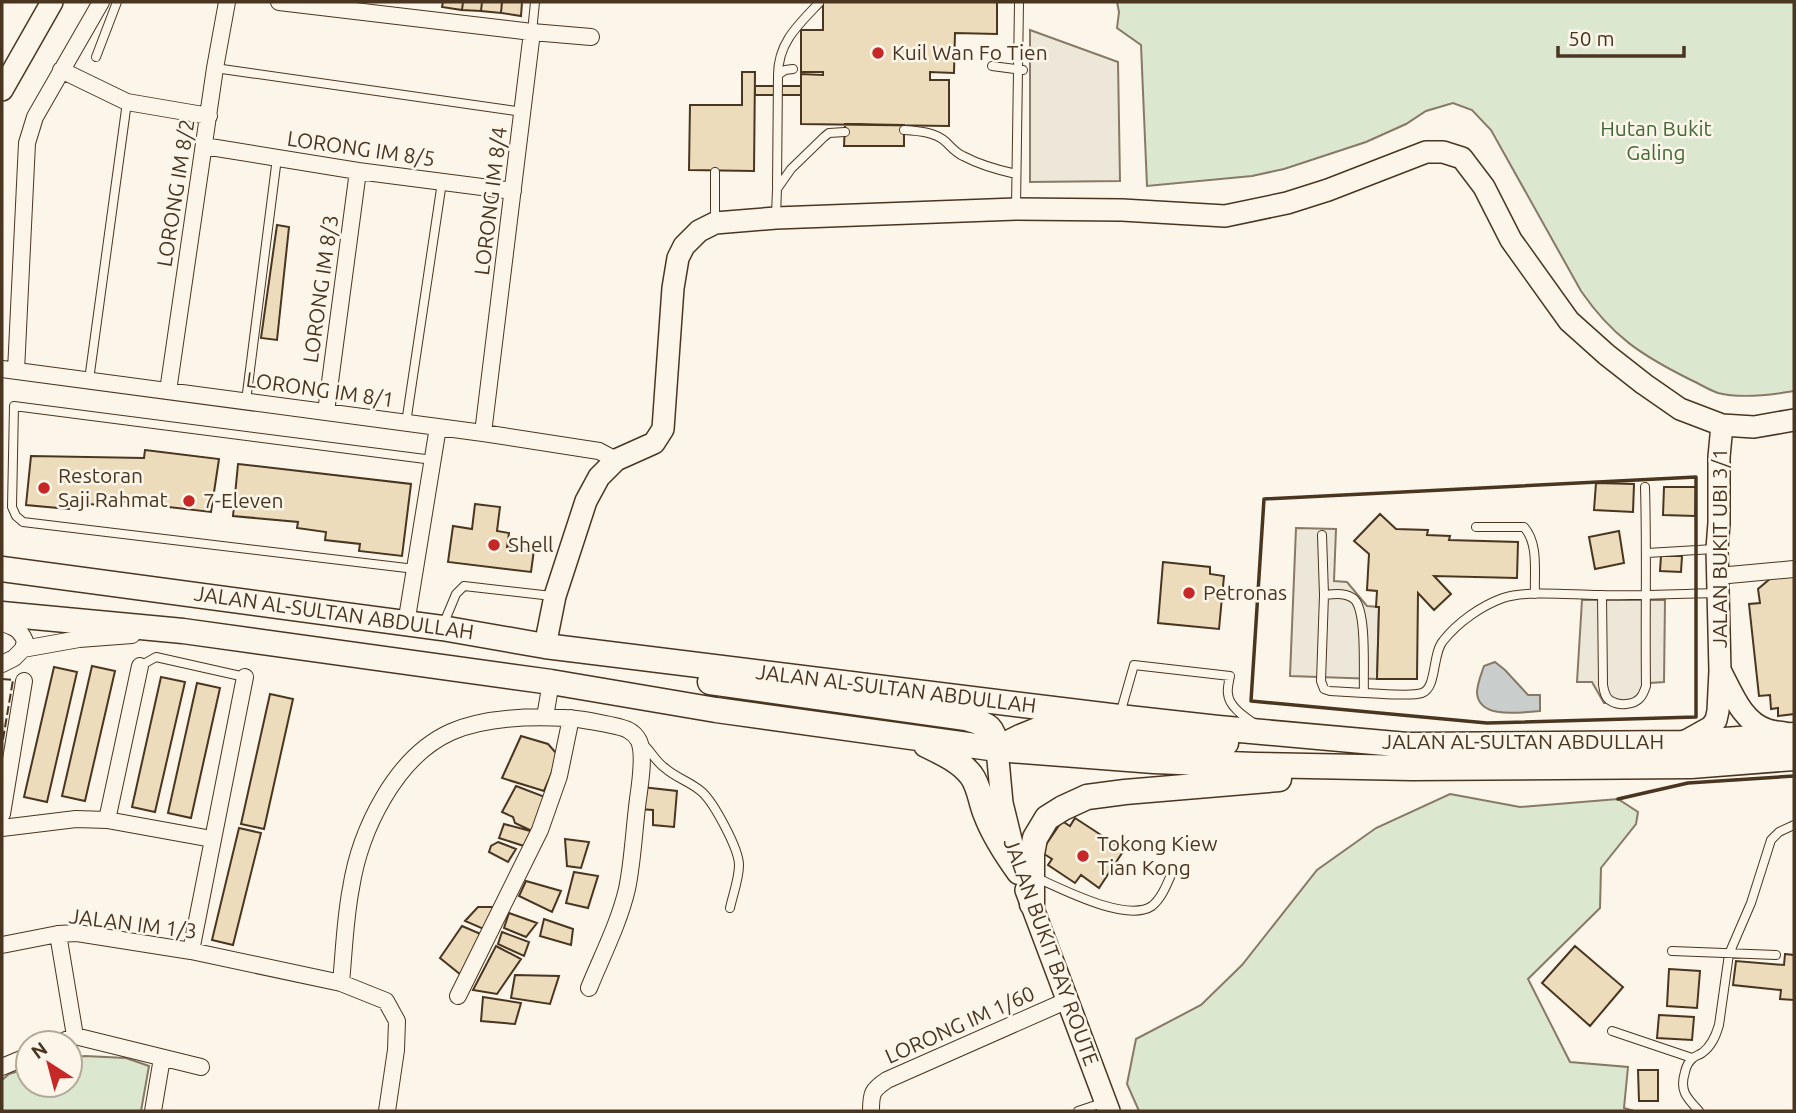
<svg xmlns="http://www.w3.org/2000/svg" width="1796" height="1113" font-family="Ubuntu,sans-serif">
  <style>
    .green { fill: #dce7d0; stroke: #887966; stroke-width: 2 }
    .parking { fill: #ede7d9; stroke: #887966; stroke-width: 2 }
    .water { fill: #c9cecd; stroke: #887966; stroke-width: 2 }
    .building { fill: #ecdcbc; stroke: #4a3520; stroke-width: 2 }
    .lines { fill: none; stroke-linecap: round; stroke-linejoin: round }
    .lane-casing { stroke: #4a3520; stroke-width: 10 }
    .street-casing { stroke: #4a3520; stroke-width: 18 }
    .secondary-casing { stroke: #4a3520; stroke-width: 24 }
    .primary-casing { stroke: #4a3520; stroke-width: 27 }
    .lane { stroke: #fbf6e9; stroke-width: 8 }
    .street { stroke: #fbf6e9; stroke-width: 16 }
    .secondary { stroke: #fbf6e9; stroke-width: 21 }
    .primary { stroke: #fbf6e9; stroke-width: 24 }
    .fence { stroke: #4a3520; stroke-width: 2; stroke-dasharray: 9 3.5; stroke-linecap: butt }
    .wall { stroke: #4a3520; stroke-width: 3.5 }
    .poi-dot { fill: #c62828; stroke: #fbf6e9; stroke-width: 2.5 }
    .labels { text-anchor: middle; stroke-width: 5; stroke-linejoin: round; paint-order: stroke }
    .poi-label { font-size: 21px; fill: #4a3520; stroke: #fbf6e9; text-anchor: start }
    .park-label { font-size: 21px; fill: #436837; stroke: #fbf6e9 }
    .street-label { font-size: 21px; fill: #4a3520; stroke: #fbf6e9 }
  </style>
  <rect width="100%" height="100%" fill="#fbf6e9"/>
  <path class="green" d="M1117 2H1794V391C1771 395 1742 399 1718 393 1709 390 1698 383 1689 379 1641 355 1612 336 1581 291L1491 130 1472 110 1453 103 1426 111 1406 124 1366 142 1284 169 1252 176 1147 186 1141 45 1117 28 1119 12Z
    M1450 794 1520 807 1618 799 1638 812 1636 824 1601 868 1600 908 1528 979 1570 1062 1628 1067 1624 1108 1634 1111H1139L1127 1084 1136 1039 1201 1005 1242 965 1317 870 1376 828Z
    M85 1056 126 1058 149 1066 141 1111H2V1080L9 1074 28 1068V1085H70V1058Z"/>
  <path class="parking" d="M1030 30 1118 62 1120 181 1030 182Z
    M1296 528 1336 529 1334 581 1347 582 1367 606 1379 607 1377 679 1290 676Z
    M1582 600H1665L1664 682 1650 683 1640 703H1604L1592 682H1577Z"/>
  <path class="water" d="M1495 662 1505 670 1528 695H1540V711C1522 712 1479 720 1477 693 1477 684 1481 675 1484 666Z"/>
  <path class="building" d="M443 2H463L462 10 442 7Z
    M463 2H482L481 11 462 10Z
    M482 2H502L501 13 481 11Z
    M502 2H522L521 16 501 13Z
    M823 2H997V34L955 33 954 73 930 72V80H949V126L801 124V74L823 75V72H801V30H823Z
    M742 72H755L754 171 689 170 690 105H742Z
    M755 86H801V95H755Z
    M845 124 904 125V146H844Z
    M277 225 289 227 277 340 261 338Z
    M145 450 219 459 211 512 101 499 99 505 69 502V509L26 505 31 456 144 458Z
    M238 464 411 484 402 556 359 551 360 544 325 540 326 532 297 528 298 522 233 516Z
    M1596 483 1634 484 1633 512 1594 510Z
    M1664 487H1696L1695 516 1663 515Z
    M475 504 500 507 497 531 509 533 507 547 534 550 531 572 448 562 453 526 472 529Z
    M1380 514 1396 529 1428 530 1427 535 1450 536 1449 540 1518 542 1517 578 1434 576 1451 594 1434 610 1418 593 1417 679H1377L1379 607H1376L1377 591 1367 590 1369 554 1354 541Z
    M1619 531 1624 563 1595 569 1589 537Z
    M1661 556H1682L1681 572 1660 571Z
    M1163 562 1210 567V574L1224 576 1219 629 1158 623Z
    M1794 575V714L1778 716V708L1771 709 1770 695 1759 696 1749 604 1760 603 1758 589 1771 578Z
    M92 666 115 671 85 801 62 796Z
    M54 667 77 672 47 802 24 797Z
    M161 677 185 682 155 812 132 807Z
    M197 683 220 688 191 818 168 813Z
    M270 694 293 699 264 829 241 824Z
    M521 736 548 744 557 754 555 765 544 791 502 778Z
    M516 786 545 797 534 832 515 823 513 817 502 812Z
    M642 787 677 791 674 827 653 825V810L639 809Z
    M1075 818 1124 850 1099 888 1081 875 1075 883 1048 865 1052 859 1041 852 1062 821 1070 826Z
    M504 824 534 832 527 847 499 838Z
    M239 828 261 833 233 945 212 940Z
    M565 839 589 842 581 868 567 866Z
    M498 842 516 849 508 862 489 852 491 846Z
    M574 872 598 876 588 908 566 903Z
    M526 881 561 891 552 912 519 896Z
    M478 907H497L486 930 465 921Z
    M509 913 537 923 526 937 504 928Z
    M544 919 573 929 571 945 540 936Z
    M462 926 483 935 461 975 440 958Z
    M502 932 529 942 524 956 498 944Z
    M496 946 521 959 497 994 473 990Z
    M1575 946 1623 987 1590 1026 1542 983Z
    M1785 954 1794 955V1000L1780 999 1781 990 1733 985 1736 961 1784 965Z
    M1669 969 1700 971 1697 1008 1667 1006Z
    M515 975 559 976 550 1004 511 998Z
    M483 997 521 1003 515 1024 481 1021Z
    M1659 1015 1694 1017 1692 1040 1657 1038Z
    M1638 1070H1658V1101H1639Z"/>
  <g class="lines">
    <g class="lane-casing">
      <path id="lane" d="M532 32 535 2
        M96 57 117 2
        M992 66 1023 70
        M215 68 523 112
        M793 69 785 70 778 75C778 43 798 25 819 3
        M904 130C919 131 935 132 946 142 952 148 956 153 963 156 980 165 998 170 1016 174
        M777 186 778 75
        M1016 206 1019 2
        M776 216 777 189 791 169 824 137 829 133 845 132
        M715 221V172
        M89 380 127 102
        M246 401 277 158
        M406 423 442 182
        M1476 527H1524C1539 544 1534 572 1535 594
        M1322 535 1324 595 1321 681 1324 689 1330 691 1364 693
        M1647 553 1714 549
        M415 569 23 522 16 516 12 507 14 406 433 460
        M1324 595C1334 594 1347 592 1355 600 1367 614 1363 673 1364 693 1377 693 1411 697 1422 693 1437 688 1432 654 1443 641 1458 622 1481 606 1503 598 1528 590 1571 595 1599 595 1638 596 1677 594 1716 593
        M1602 595 1603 685C1604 691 1605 698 1611 701 1619 706 1634 705 1640 698 1642 696 1645 689 1646 686 1645 620 1647 553 1645 487
        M443 625 456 594 464 586 552 596
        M140 666 156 657 245 677
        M1120 714 1134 665 1230 676C1229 681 1227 689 1228 694 1229 707 1245 717 1255 724
        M643 744C651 751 656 762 665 768 676 778 691 782 702 792 714 803 739 849 739 865 739 879 733 894 730 908
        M1037 878C1062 889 1127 923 1152 906 1163 897 1168 881 1174 868
        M1672 951 1776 955
        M1612 1031 1692 1058
        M1078 1111 1105 1102
        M1699 1111C1687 1098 1679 1091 1685 1072 1686 1067 1688 1062 1693 1058 1695 1056 1699 1055 1702 1053 1712 1046 1716 1035 1719 1025L1729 954 1751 903 1771 840 1779 832 1794 825"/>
    </g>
    <g class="street-casing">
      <path id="street" d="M279 2 532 32
        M61 70 127 102 209 116
        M204 146 358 171 513 191
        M2 369 483 433 599 451 616 460
        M16 371 27 143 35 117 101 2
        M168 391 215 68 227 2
        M326 412 358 171
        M483 433 532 32 591 37
        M1718 576 1794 569
        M2 623C14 627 20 629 25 641L23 649
        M406 624 438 427
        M2 664 14 658 23 649 79 639 132 635
        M545 717 551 682
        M2 814 24 681
        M107 820 140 666
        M2 828 76 819 107 820 212 839
        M58 934 75 1036
        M2 945 58 934 77 933 191 951 341 983 386 1001 397 1021 396 1050 387 1111
        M191 951 245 677
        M341 983C344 951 345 919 351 888 360 831 395 757 451 732 486 717 528 716 566 718 576 718 621 726 628 730 632 732 637 737 639 741 645 755 640 784 638 799 634 829 633 860 627 889 619 923 602 956 589 988
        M458 996 540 830 559 776 571 718
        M75 1036 201 1067
        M59 1043 75 1036
        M2 1067 28 1056
        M153 1111 162 1058
        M871 1111C871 1093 872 1090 887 1080L1068 1000"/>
    </g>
    <g class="secondary-casing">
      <path id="secondary" d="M2 90 52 2
        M545 646 555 596 586 501 599 477 616 460 654 443 663 429 673 288 678 258 684 246 699 231 715 223 776 218 1016 209 1122 210 1225 216 1287 203 1328 190 1426 152H1443L1462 158 1484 187 1511 240 1569 321 1607 355 1644 384 1680 409 1722 425 1754 427 1794 420
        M1721 672C1732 693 1743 723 1768 730 1773 732 1779 732 1785 733
        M1684 742 1711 727 1716 720 1718 711 1720 671 1717 549 1719 523V457L1722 425
        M997 749 1002 803 1016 860
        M1026 890 1109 1111"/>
    </g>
    <g class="primary-casing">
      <path id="primary" d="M2 569 442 628 545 646 1119 717 1218 728 1407 745 1682 743 1794 735
        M2 614 183 631 551 682 716 710 997 749 1154 761 1254 765 1412 768 1691 766 1794 758
        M710 682 966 718C988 725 993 725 997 749
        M926 745C942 753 959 760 971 775 980 787 980 801 986 815 994 836 1006 854 1019 872
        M998 748 1020 737 1040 729 1185 743H1226
        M1032 904V854L1035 838 1047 818 1063 808 1087 797 1125 792 1279 779"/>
    </g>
    <use href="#lane" class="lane"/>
    <use href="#street" class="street"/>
    <use href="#secondary" class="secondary"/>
    <use href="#primary" class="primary"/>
    <path class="fence" d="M2 679 13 680 2 745"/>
    <path class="wall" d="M1696 477V717L1487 723 1251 701 1264 499Z
      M1618 799 1688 783 1794 776"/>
  </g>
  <g class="poi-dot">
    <circle cx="878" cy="53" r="7"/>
    <circle cx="44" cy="488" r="7"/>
    <circle cx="189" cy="501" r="7"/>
    <circle cx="494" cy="545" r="7"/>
    <circle cx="1189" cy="593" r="7"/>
    <circle cx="1083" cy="856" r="7"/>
  </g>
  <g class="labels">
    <g class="poi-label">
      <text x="892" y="60">Kuil Wan Fo Tien</text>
      <text x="58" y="483">Restoran<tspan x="58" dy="24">Saji Rahmat</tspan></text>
      <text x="203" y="508">7-Eleven</text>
      <text x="508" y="552">Shell</text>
      <text x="1203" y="600">Petronas</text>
      <text x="1097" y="851">Tokong Kiew<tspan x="1097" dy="24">Tian Kong</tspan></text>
    </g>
    <g class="park-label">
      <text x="1656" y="136">Hutan Bukit<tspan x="1656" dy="24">Galing</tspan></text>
    </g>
    <g class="street-label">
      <text transform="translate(361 149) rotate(8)" y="7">LORONG IM 8/5</text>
      <text transform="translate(176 193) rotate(-81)" y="7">LORONG IM 8/2</text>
      <text transform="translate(491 201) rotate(-83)" y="7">LORONG IM 8/4</text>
      <text transform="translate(321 289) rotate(-82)" y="7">LORONG IM 8/3</text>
      <text transform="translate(320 390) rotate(8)" y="7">LORONG IM 8/1</text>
      <text transform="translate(1720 548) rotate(-90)" y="7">JALAN BUKIT UBI 3/1</text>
      <text transform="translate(334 613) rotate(8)" y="7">JALAN AL-SULTAN ABDULLAH</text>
      <text transform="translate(896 689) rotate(7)" y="7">JALAN AL-SULTAN ABDULLAH</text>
      <text x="1523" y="749">JALAN AL-SULTAN ABDULLAH</text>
      <text transform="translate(133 924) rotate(7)" y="7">JALAN IM 1/3</text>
      <text transform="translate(1051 952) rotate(70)" y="7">JALAN BUKIT BAY ROUTE</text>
      <text transform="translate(960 1025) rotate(-24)" y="7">LORONG IM 1/60</text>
    </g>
  </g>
  <rect width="1796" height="1113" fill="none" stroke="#4a3520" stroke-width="7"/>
  <g transform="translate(49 1064) rotate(324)"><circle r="33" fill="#fbf6e9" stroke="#b4a999" stroke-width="2"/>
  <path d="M0-5L12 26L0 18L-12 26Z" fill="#c62828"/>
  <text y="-10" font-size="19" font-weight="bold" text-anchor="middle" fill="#4a3520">N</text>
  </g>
  <path d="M1558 46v10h126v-10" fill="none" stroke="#4a3520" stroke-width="3.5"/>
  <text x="1568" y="46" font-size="21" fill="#4a3520" stroke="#fbf6e9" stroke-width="5" paint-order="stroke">50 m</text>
</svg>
